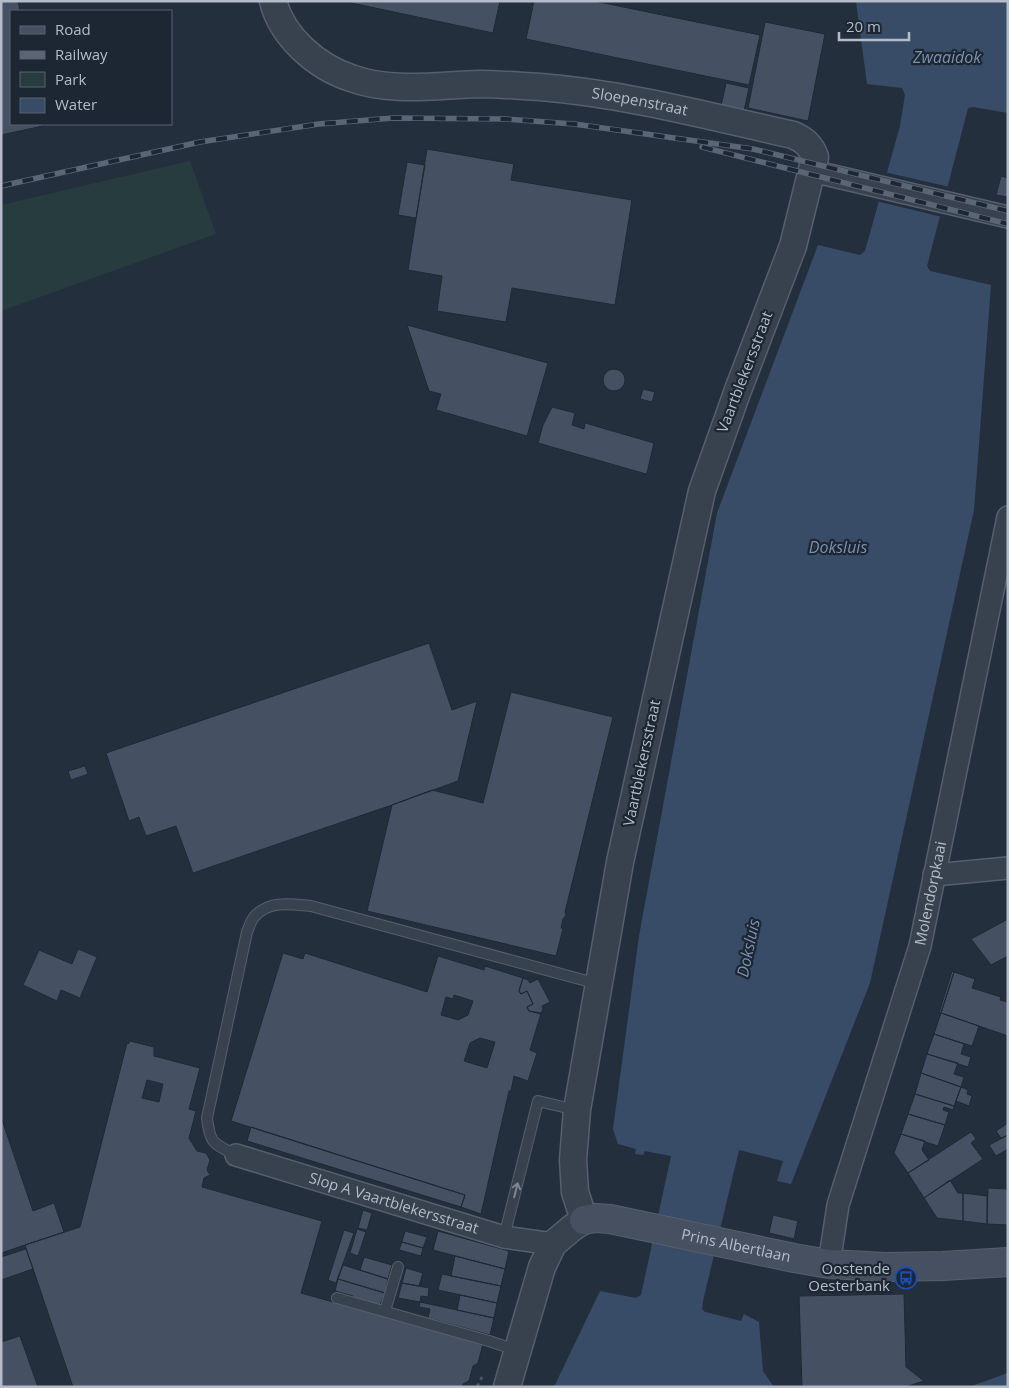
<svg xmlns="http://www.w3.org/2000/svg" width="1009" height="1388" font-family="'Open Sans',sans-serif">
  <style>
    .green { fill: #263c3f }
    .water { fill: #394c67 }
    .pier { fill: #242f3e }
    .building { fill: #455162; stroke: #1f2835; fill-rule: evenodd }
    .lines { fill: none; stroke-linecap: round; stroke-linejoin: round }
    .service-casing { stroke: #565f6c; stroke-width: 12 }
    .minor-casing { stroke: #565f6c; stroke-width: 24 }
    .tertiary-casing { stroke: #565f6c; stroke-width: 29 }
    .secondary-casing { stroke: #565f6c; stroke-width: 30 }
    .path { stroke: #44595c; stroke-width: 3; stroke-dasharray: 4 4; stroke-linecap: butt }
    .service { stroke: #38414e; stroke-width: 10 }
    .minor { stroke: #38414e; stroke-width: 21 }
    .tertiary { stroke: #38414e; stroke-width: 26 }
    .secondary { stroke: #465061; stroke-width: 28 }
    .rail-casing { stroke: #5a6575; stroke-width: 5.5 }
    .rail { stroke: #1d2633; stroke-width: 4; stroke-dasharray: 11; stroke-linecap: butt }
    .oneway { stroke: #7c8592 }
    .labels { text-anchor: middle; stroke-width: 4.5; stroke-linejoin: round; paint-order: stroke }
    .street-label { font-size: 15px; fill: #b4bcc9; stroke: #1d2633 }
    .poi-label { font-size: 15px; fill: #b4bcc9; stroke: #1d2633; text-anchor: end }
    .water-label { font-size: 16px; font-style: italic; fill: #7c92b1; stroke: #1d2633 }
  </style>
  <rect width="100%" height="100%" fill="#242f3e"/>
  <path class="green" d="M190 161 216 234 1 311V205Z"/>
  <path class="water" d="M856 1H1008V113L973 107 968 108 927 266 930 271 991 285 974 510 870 983 791 1184 777 1181 783 1161 739 1150 703 1301 702 1309 705 1312 741 1321 744 1314 759 1322 763 1371 774 1387H554L600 1291 636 1298 641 1295 671 1156 645 1151 643 1155 635 1154 636 1149 618 1144 613 1129 639 936 717 513 818 245 860 255 865 251 900 126 905 95 902 88 867 84Z
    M1008 1373V1387H969Z"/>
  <path class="pier" d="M884 172 950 187 942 217 876 201Z"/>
  <path class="building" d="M1 1H18L20 11H11V124H42L43 126 1 135Z
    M342 1H500L493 33Z
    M534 1H594L760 35 749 85 526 39Z
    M765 22 825 34 808 121 748 108Z
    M726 83 749 88 744 111 721 106Z
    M427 149 514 164 511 180 632 200 615 305 512 288 506 322 437 311 442 276 408 270Z
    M407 162 425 165 416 218 398 215Z
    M1001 176 1008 178V197L996 195Z
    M407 325 548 363 527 436 436 410 441 394 429 391Z
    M603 380a11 11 0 1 1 22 0a11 11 0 1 1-22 0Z
    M643 389 655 392 652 402 640 399Z
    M552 407 575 413 572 425 584 429 585 423 654 443 647 473 646 474 538 443 543 425Z
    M429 643 452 710 477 701 458 781 392 805 193 873 176 826 146 836 139 817 129 821 106 753Z
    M511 692 613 717 565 912 566 915 563 919 561 928 563 929 556 956 367 911 392 805 432 790 483 803Z
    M85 766 88 774 71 780 68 771Z
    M1008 919V956L991 965 971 939Z
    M78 949 97 957 80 998 61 990 57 1001 23 985 39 950 72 964Z
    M283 953 303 959 305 953 427 992 438 956 484 970 485 966 523 978 519 991 521 994 527 991 533 1004 527 1007 529 1011 541 1013 530 1050 537 1053 528 1081 514 1076 511 1091H509L481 1214 461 1207 465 1195 231 1121ZM454 995 473 1001 468 1015 458 1020 441 1015 446 997 453 999ZM480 1038 495 1042 487 1068 464 1061 470 1043Z
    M952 971 954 972 941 1013H939Z
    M954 972 975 979 972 988 1001 997 1000 1000 1008 1002V1036L941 1013Z
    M523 978 528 980 530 983 538 979 550 1002 542 1006 543 1009 541 1014 529 1011 527 1007 533 1004 527 991 521 994 519 991Z
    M941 1013 979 1026 972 1046 934 1034Z
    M934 1034 964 1044 961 1054 971 1057 968 1067 927 1054Z
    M130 1041 154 1047V1056L200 1068 189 1109 196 1111 189 1138 197 1151 206 1153 210 1160 207 1170 210 1175 204 1178 202 1187 322 1221 301 1293 483 1344 478 1363 473 1366 469 1381 463 1384 462 1387H73L25 1245 80 1227 127 1043 128 1044ZM147 1080 163 1084 159 1102 142 1098Z
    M927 1054 958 1063 954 1074 964 1077 961 1087 921 1073Z
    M921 1073 961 1087 954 1106 915 1094Z
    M961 1087 968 1090 967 1094 972 1096 969 1106 956 1101Z
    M915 1094 954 1106 953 1110 944 1107 943 1110 949 1112 945 1125 908 1114Z
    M908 1114 945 1125 938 1146 901 1134Z
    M1 1117 33 1211 54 1203 64 1232 1 1253Z
    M1008 1123V1135L1001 1138 996 1131Z
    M251 1127 465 1195 461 1207 247 1141Z
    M971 1132 976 1139 971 1143 983 1159 924 1198 908 1173Z
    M901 1134 925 1141 922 1150 929 1160 908 1173 894 1153Z
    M1008 1135V1149L996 1156 989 1145Z
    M950 1180 958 1193H963V1221L937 1218 924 1198Z
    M988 1188 1008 1189V1225L987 1224Z
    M963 1193 987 1196V1224L963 1221Z
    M363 1210 372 1213 367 1230 358 1228Z
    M773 1215 798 1221 794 1239 769 1233Z
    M357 1229 366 1232 358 1256 350 1253Z
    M344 1230 354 1233 336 1283 328 1280Z
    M405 1231 427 1237 423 1248 402 1242Z
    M438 1231 509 1251 505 1269 433 1250Z
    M402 1242 423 1248 421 1256 399 1250Z
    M26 1249 33 1269 1 1280V1257Z
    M455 1256 505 1269 501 1286 451 1276Z
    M364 1257 392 1265 388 1279 360 1270Z
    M343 1265 388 1279 385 1293 338 1279Z
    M406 1268 423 1273 419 1286 402 1283Z
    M442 1274 501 1286 497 1303 438 1290Z
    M338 1279 385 1293 380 1305 353 1298V1296L335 1291Z
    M402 1283 429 1288 428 1297 421 1296 420 1302 398 1298Z
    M904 1294 906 1367 924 1381 905 1387H802L799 1296Z
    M460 1295 497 1303 494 1318 457 1310Z
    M420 1302 494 1318 490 1335 428 1318 430 1309 419 1307Z
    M20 1336 38 1387H1V1342Z"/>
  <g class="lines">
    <g class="service-casing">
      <path id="service" d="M236 1155C213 1143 210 1144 207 1118L247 932C249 927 251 921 254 917 269 900 291 904 311 906L598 984
        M504 1237 538 1101 576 1110
        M337 1298 489 1341 516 1350
        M385 1311 398 1267"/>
    </g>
    <g class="minor-casing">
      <g id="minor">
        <path d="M812 171 1008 217"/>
        <path d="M934 875 1008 868"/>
        <path id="s1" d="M236 1155 504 1237 553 1244"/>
        <path id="s2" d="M829 1264 838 1205 920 946 1008 517"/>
      </g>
    </g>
    <g class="tertiary-casing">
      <g id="tertiary">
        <path id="s3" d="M273 1C282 37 317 67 351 78 391 93 437 85 479 84 499 84 520 86 540 87 626 94 709 116 793 135 805 140 811 146 815 157L793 246 738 390 702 491 620 862 577 1110 573 1160 575 1192 584 1220 572 1228 553 1244 542 1267 507 1387"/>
      </g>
    </g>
    <g class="secondary-casing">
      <g id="secondary">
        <path id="s4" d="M584 1220 595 1218 610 1219 794 1258 829 1264 885 1267 943 1266 1008 1262"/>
      </g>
    </g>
    <path class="path" d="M477 1387 482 1377"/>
    <use href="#service" class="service"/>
    <use href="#minor" class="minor"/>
    <use href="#tertiary" class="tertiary"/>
    <use href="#secondary" class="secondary"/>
    <g class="rail-casing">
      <path id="rail" d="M702 147 1008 224
        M1 186 200 142 319 124 393 118 505 119 574 124 753 149 1008 211"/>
    </g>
    <use href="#rail" class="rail"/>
  </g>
  <defs><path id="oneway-shaft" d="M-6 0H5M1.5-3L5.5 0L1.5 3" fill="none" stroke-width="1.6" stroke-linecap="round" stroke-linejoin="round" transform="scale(1.25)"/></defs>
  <use class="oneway" href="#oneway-shaft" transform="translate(516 1190) rotate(-76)"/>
  <defs>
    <g id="bus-ring" transform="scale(1.125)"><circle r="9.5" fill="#1d2633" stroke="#1a4fb4" stroke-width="1.5"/><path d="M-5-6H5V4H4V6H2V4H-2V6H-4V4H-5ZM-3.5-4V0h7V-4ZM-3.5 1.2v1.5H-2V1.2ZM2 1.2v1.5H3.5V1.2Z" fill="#1a4fb4"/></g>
  </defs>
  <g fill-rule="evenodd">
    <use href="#bus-ring" x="906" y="1278"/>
  </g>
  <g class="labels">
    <g class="street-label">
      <text dy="5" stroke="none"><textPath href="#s3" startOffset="405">Sloepenstraat</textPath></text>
      <text transform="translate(745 372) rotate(-69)" y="5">Vaartblekersstraat</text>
      <text transform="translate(642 763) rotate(-78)" y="5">Vaartblekersstraat</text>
      <text dy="5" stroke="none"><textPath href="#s2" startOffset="385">Molendorpkaai</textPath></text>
      <text dy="5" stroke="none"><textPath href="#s1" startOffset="165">Slop A Vaartblekersstraat</textPath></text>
      <text dy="5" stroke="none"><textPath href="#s4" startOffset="155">Prins Albertlaan</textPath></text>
    </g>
    <g class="poi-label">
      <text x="890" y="1274">Oostende<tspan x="890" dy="17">Oesterbank</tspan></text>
    </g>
    <g class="water-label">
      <text x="947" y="63">Zwaaidok</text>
      <text x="838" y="553">Doksluis</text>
      <text transform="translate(748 948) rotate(-78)" y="6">Doksluis</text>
    </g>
  </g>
  <rect width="1009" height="1388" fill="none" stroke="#b4bcc9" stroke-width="5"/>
  <rect x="10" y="10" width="162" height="115" fill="#1d2633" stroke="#59626f"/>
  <rect x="20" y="26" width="25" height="8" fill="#465061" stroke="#59626f"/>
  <text x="55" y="35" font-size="15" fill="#b4bcc9">Road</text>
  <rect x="20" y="51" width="25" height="8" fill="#5a6575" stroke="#59626f"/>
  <text x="55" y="60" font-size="15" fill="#b4bcc9">Railway</text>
  <rect x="20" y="72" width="25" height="15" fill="#263c3f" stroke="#59626f"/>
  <text x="55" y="85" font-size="15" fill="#b4bcc9">Park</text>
  <rect x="20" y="98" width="25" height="15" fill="#394c67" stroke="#59626f"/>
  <text x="55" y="110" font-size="15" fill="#b4bcc9">Water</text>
  <path d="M839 32v8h70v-8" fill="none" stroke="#b4bcc9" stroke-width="2.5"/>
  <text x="846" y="32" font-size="15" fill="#b4bcc9" stroke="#1d2633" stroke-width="4" paint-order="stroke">20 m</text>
</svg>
